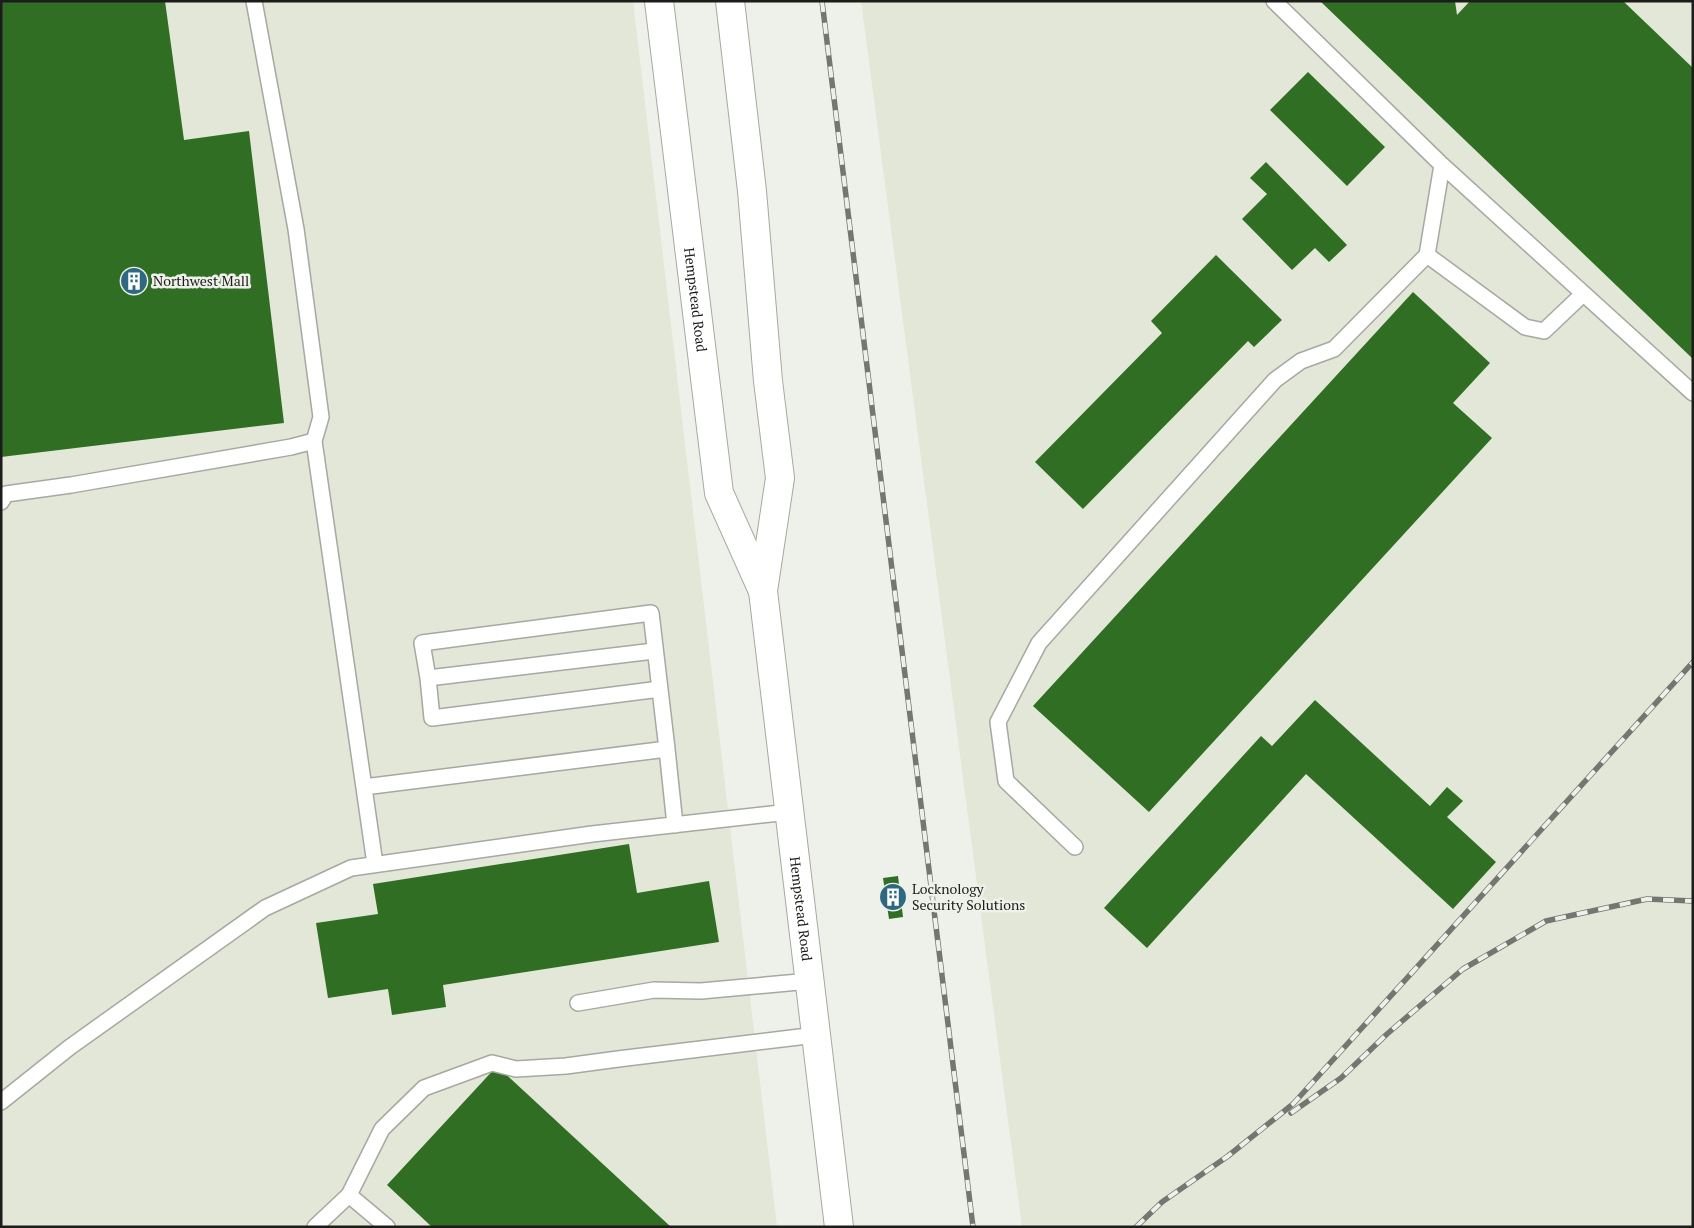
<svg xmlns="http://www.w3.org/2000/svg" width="1694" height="1228" font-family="'PT Serif',serif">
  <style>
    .built { fill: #e3e7d7 }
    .building { fill: #306e24 }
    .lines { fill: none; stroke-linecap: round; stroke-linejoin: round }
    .lane-casing { stroke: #a6a8a1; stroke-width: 18 }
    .secondary-casing { stroke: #a6a8a1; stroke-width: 30 }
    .lane { stroke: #fff; stroke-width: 15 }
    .secondary { stroke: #fff; stroke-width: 28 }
    .rail-casing { stroke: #747671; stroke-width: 5.5 }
    .rail { stroke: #eef1e9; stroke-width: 4; stroke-dasharray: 11; stroke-linecap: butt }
    .labels { text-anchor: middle; stroke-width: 5; stroke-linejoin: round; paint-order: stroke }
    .poi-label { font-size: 14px; fill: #1c1d1a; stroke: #eef1e9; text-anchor: start }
    .street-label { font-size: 14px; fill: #1c1d1a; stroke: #eef1e9 }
  </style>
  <rect width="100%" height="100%" fill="#eef1e9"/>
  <path class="built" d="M1 1H633L777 1227H1Z
    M861 1H1693V1227H1022Z"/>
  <path class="building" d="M1 1H165L184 140 249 131 284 423 1 457Z
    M1320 1H1455L1457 15 1470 1H1623L1693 68V359Z
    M1308 72 1385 147 1347 186 1270 110Z
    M1266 162 1347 245 1329 262 1315 248 1292 270 1242 219 1267 194 1250 178Z
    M1216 255 1282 320 1254 347 1248 341 1083 509 1035 462 1162 333 1151 321Z
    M1413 292 1490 363 1453 403 1492 438 1149 812 1033 706Z
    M1315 700 1430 806 1447 787 1463 801 1447 817 1496 862 1453 909 1306 774 1147 948 1104 908 1261 736 1272 746Z
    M629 844 637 893 709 881 719 942 443 985 446 1007 392 1015 388 989 328 998 316 923 378 914 373 884Z
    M898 876 903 917 889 919 883 878Z
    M497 1066 671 1227H432L387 1185Z"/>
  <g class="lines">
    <g class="lane-casing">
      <path id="lane" d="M1274 1 1442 165 1693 393
        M1427 255 1525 327 1544 331 1583 294
        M314 441 375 864
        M1 502 6 494 71 485 291 447 314 441 321 417 296 229 254 1
        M428 678 654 651
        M660 689 432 718 428 678 422 643 651 613 667 749
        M364 787 667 749 675 825
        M1075 847 1006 781 998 722 1039 643 1275 380 1301 361 1334 349 1427 255 1442 165
        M578 1003 654 990 701 991 810 981
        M1 1102 70 1047 265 908 351 868 592 834 789 812
        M315 1227 349 1195
        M387 1227 349 1195 382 1129 424 1088 492 1063 516 1069 566 1066 618 1059 816 1035"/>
    </g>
    <g class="secondary-casing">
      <g id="secondary">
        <path id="s1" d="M659 1 719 493 763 591"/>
        <path id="s2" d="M730 1 752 191 768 381 780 478 763 591 839 1227"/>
      </g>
    </g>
    <use href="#lane" class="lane"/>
    <use href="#secondary" class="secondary"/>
    <g class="rail-casing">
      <path id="rail" d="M822 1 973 1227
        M1291 1113 1341 1078 1387 1034 1463 969 1546 921 1647 899 1693 901
        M1136 1227 1162 1202 1228 1156 1293 1104 1693 662"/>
    </g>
    <use href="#rail" class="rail"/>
  </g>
  <defs>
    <g id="building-disc" transform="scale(1.4375)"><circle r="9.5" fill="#2f6881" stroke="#eef1e9"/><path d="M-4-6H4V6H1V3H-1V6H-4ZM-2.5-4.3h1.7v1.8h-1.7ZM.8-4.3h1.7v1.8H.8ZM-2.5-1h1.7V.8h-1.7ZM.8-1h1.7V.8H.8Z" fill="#fff"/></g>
  </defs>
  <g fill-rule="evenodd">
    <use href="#building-disc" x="134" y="281"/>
    <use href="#building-disc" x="893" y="897"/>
  </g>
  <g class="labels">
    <g class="poi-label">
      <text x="153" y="286">Northwest Mall</text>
      <text x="912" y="894">Locknology<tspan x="912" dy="16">Security Solutions</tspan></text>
    </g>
    <g class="street-label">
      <text dy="5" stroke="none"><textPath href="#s1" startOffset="301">Hempstead Road</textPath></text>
      <text dy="5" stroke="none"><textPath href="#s2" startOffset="914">Hempstead Road</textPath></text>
    </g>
  </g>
  <rect width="1694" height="1228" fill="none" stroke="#1c1d1a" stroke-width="5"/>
</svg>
